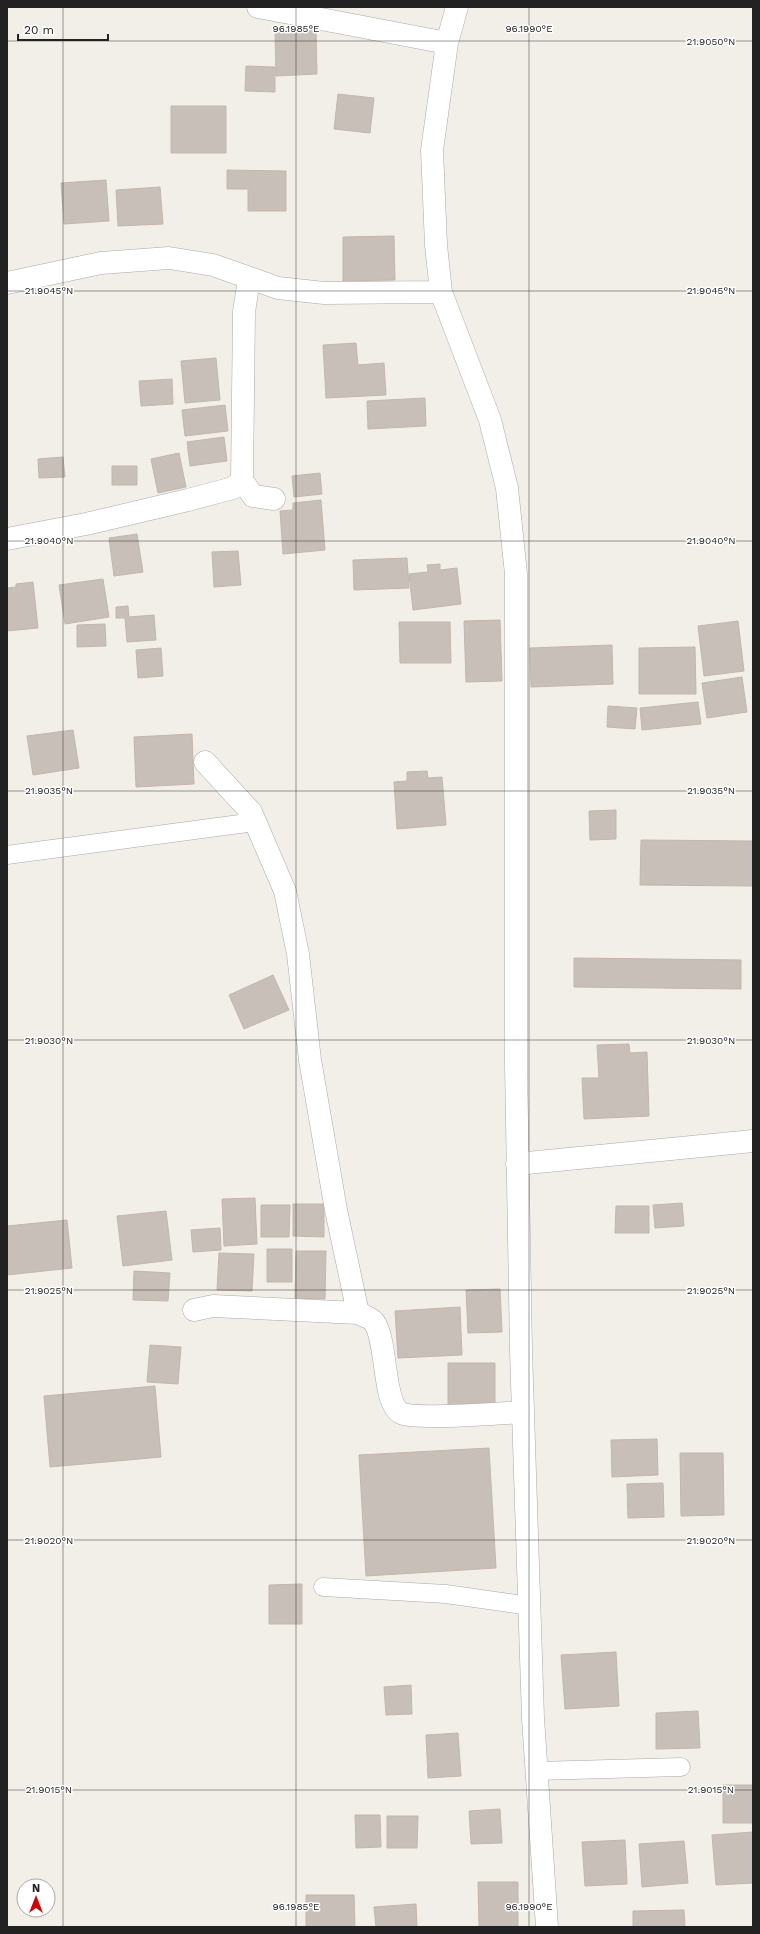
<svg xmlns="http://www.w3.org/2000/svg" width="760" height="1934" font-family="'Work Sans',sans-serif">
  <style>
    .building { fill: #c7bfb8; stroke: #c4b6ab }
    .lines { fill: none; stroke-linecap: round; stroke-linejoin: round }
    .lane-casing { stroke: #a9a9a9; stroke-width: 19 }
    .street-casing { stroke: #a9a9a9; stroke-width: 23 }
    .lane { stroke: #fff; stroke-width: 18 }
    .street { stroke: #fff; stroke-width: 22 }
    .ticks { fill: none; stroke: #222; stroke-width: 1; stroke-opacity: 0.45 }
    .ticks-label { font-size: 10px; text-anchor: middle; fill: #222; stroke: #fff; stroke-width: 3; stroke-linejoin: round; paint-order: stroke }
  </style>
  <rect width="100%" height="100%" fill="#f2efe9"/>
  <path class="building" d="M316 30 317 74 276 76 275 31Z
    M246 66 275 67V92L245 91Z
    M338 94 374 98 370 133 334 129Z
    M171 106H226V153H171Z
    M227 170 286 171V211H248V189H227Z
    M106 180 109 221 64 224 61 183Z
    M160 187 163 224 118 226 116 190Z
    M394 236 395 280 343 281V237Z
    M356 343 358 365 384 363 386 395 326 398 323 345Z
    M216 358 220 400 185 403 181 361Z
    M172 379 173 404 141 406 139 381Z
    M425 398 426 426 368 429 367 401Z
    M225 405 228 431 185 436 182 410Z
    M224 437 227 461 190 466 187 442Z
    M179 453 186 487 158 493 151 459Z
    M63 457 65 477 39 478 38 459Z
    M112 466H137V485H112Z
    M320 473 322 494 294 497 292 476Z
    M321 500 325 550 283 554 280 511 293 510V503Z
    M137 534 143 572 114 576 109 538Z
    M238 551 241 585 214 587 212 552Z
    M407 558 409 588 354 590 353 560Z
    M440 564V570L457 568 461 604 413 610 409 574 428 572 427 565Z
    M103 579 109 617 65 624 59 585Z
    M33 582 38 628 7 631V588L16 587V584Z
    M128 606 129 617 154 615 156 640 127 642 125 618H116V607Z
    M500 620 502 681 466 682 464 621Z
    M738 621 744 671 704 676 698 626Z
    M399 622H450L451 663H400Z
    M105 624 106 646 77 647V625Z
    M612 645 613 684 531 687 530 648Z
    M695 647 696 694H639V648Z
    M161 648 163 676 138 678 136 650Z
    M742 677 747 712 707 718 702 683Z
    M698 702 701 724 642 730 640 708Z
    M608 706 637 708 635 729 607 727Z
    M73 730 79 768 33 775 27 736Z
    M192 734 194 784 136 787 134 737Z
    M427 771 428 778 442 777 446 825 397 829 394 782 407 781V772Z
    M616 810V839L590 840 589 811Z
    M641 840 753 841V886L640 885Z
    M574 958 741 960V989L574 987Z
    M273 975 289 1010 244 1029 229 995Z
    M629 1044 630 1053 647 1052 649 1116 584 1119 582 1078H599L597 1045Z
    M255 1198 257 1244 224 1246 222 1199Z
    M682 1203 684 1226 655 1228 653 1205Z
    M293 1204H324V1237L293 1236Z
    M261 1205H290L289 1237H261Z
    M616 1206H649V1233H615Z
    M166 1211 172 1260 123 1266 117 1216Z
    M67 1220 72 1268 7 1275V1226Z
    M220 1228 221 1250 193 1252 191 1230Z
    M267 1249H292V1282H267Z
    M296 1251H326L325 1299 295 1298Z
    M219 1253 254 1254 252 1291 217 1290Z
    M134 1271 170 1273 168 1301 133 1300Z
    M500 1289 502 1332 468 1333 466 1290Z
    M460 1307 462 1355 398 1358 395 1311Z
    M150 1345 181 1347 178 1384 147 1382Z
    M448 1363H495V1410H448Z
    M155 1386 161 1457 50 1467 44 1396Z
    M657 1439 658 1475 612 1477 611 1440Z
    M489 1448 496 1568 366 1576 359 1455Z
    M680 1453H723L724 1515 681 1516Z
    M663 1483 664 1517 628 1518 627 1484Z
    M302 1584V1624H269V1585Z
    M616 1652 619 1706 565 1709 561 1655Z
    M411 1685 412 1714 386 1715 384 1687Z
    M698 1711 700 1748 656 1749V1713Z
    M458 1733 461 1776 428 1778 426 1735Z
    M723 1785H753V1823H723Z
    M500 1809 502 1843 471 1844 469 1811Z
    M355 1815H380L381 1847 356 1848Z
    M387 1816H418L417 1848H387Z
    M753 1832V1883L716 1885 712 1835Z
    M625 1840 627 1884 585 1886 582 1842Z
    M684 1841 688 1883 642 1887 639 1844Z
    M478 1882H518V1927H479Z
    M306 1895H354L355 1927H306Z
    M416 1904 417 1927H376L374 1907Z
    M684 1910 685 1927H633V1911Z"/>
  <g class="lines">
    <g class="lane-casing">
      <path id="lane" d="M7 855 255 822
        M323 1587 446 1594 530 1606
        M537 1771 681 1767"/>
    </g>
    <g class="street-casing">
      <path id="street" d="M258 7 447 43
        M457 7 447 43 432 150 436 245 441 292 490 420 507 488 516 574V1065L521 1351 533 1718 547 1927
        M7 283 101 263 169 258 213 265 278 288 324 293 441 292
        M242 480 253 496 274 499
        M7 539 86 524 188 500 233 488 242 480 244 312 249 279
        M205 762 251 812 285 891 298 954 310 1060 336 1210 358 1313
        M517 1164 753 1141
        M194 1310 213 1306 358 1313C362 1315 371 1318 374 1322 388 1341 382 1403 401 1413 415 1420 502 1413 523 1412"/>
    </g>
    <use href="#lane" class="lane"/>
    <use href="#street" class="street"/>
  </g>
  <path class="ticks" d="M63 7V1927M296 7V1927M529 7V1927M7 41H753M7 291H753M7 541H753M7 791H753M7 1040H753M7 1290H753M7 1540H753M7 1790H753"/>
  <g class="ticks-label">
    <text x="296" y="32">96.1985°E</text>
    <text x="529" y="32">96.1990°E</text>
    <text x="711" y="45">21.9050°N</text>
    <text x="49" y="294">21.9045°N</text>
    <text x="711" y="294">21.9045°N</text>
    <text x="49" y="544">21.9040°N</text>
    <text x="711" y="544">21.9040°N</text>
    <text x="49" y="794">21.9035°N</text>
    <text x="711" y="794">21.9035°N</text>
    <text x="49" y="1044">21.9030°N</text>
    <text x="711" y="1044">21.9030°N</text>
    <text x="49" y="1294">21.9025°N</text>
    <text x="711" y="1294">21.9025°N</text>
    <text x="49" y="1544">21.9020°N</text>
    <text x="711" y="1544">21.9020°N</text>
    <text x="49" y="1793">21.9015°N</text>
    <text x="711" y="1793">21.9015°N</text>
    <text x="296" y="1910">96.1985°E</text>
    <text x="529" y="1910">96.1990°E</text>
  </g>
  <rect width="760" height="1934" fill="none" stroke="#222222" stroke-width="16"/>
  <g transform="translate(36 1898)"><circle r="19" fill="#ffffff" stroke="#a7a7a7"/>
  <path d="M0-3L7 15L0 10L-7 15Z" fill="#d40000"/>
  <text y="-6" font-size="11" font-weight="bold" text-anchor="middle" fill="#222222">N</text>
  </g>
  <path d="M18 34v6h90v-6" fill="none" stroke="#222222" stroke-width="2"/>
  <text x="24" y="34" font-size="12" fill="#222222" stroke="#ffffff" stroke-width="3" paint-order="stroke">20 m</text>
</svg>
